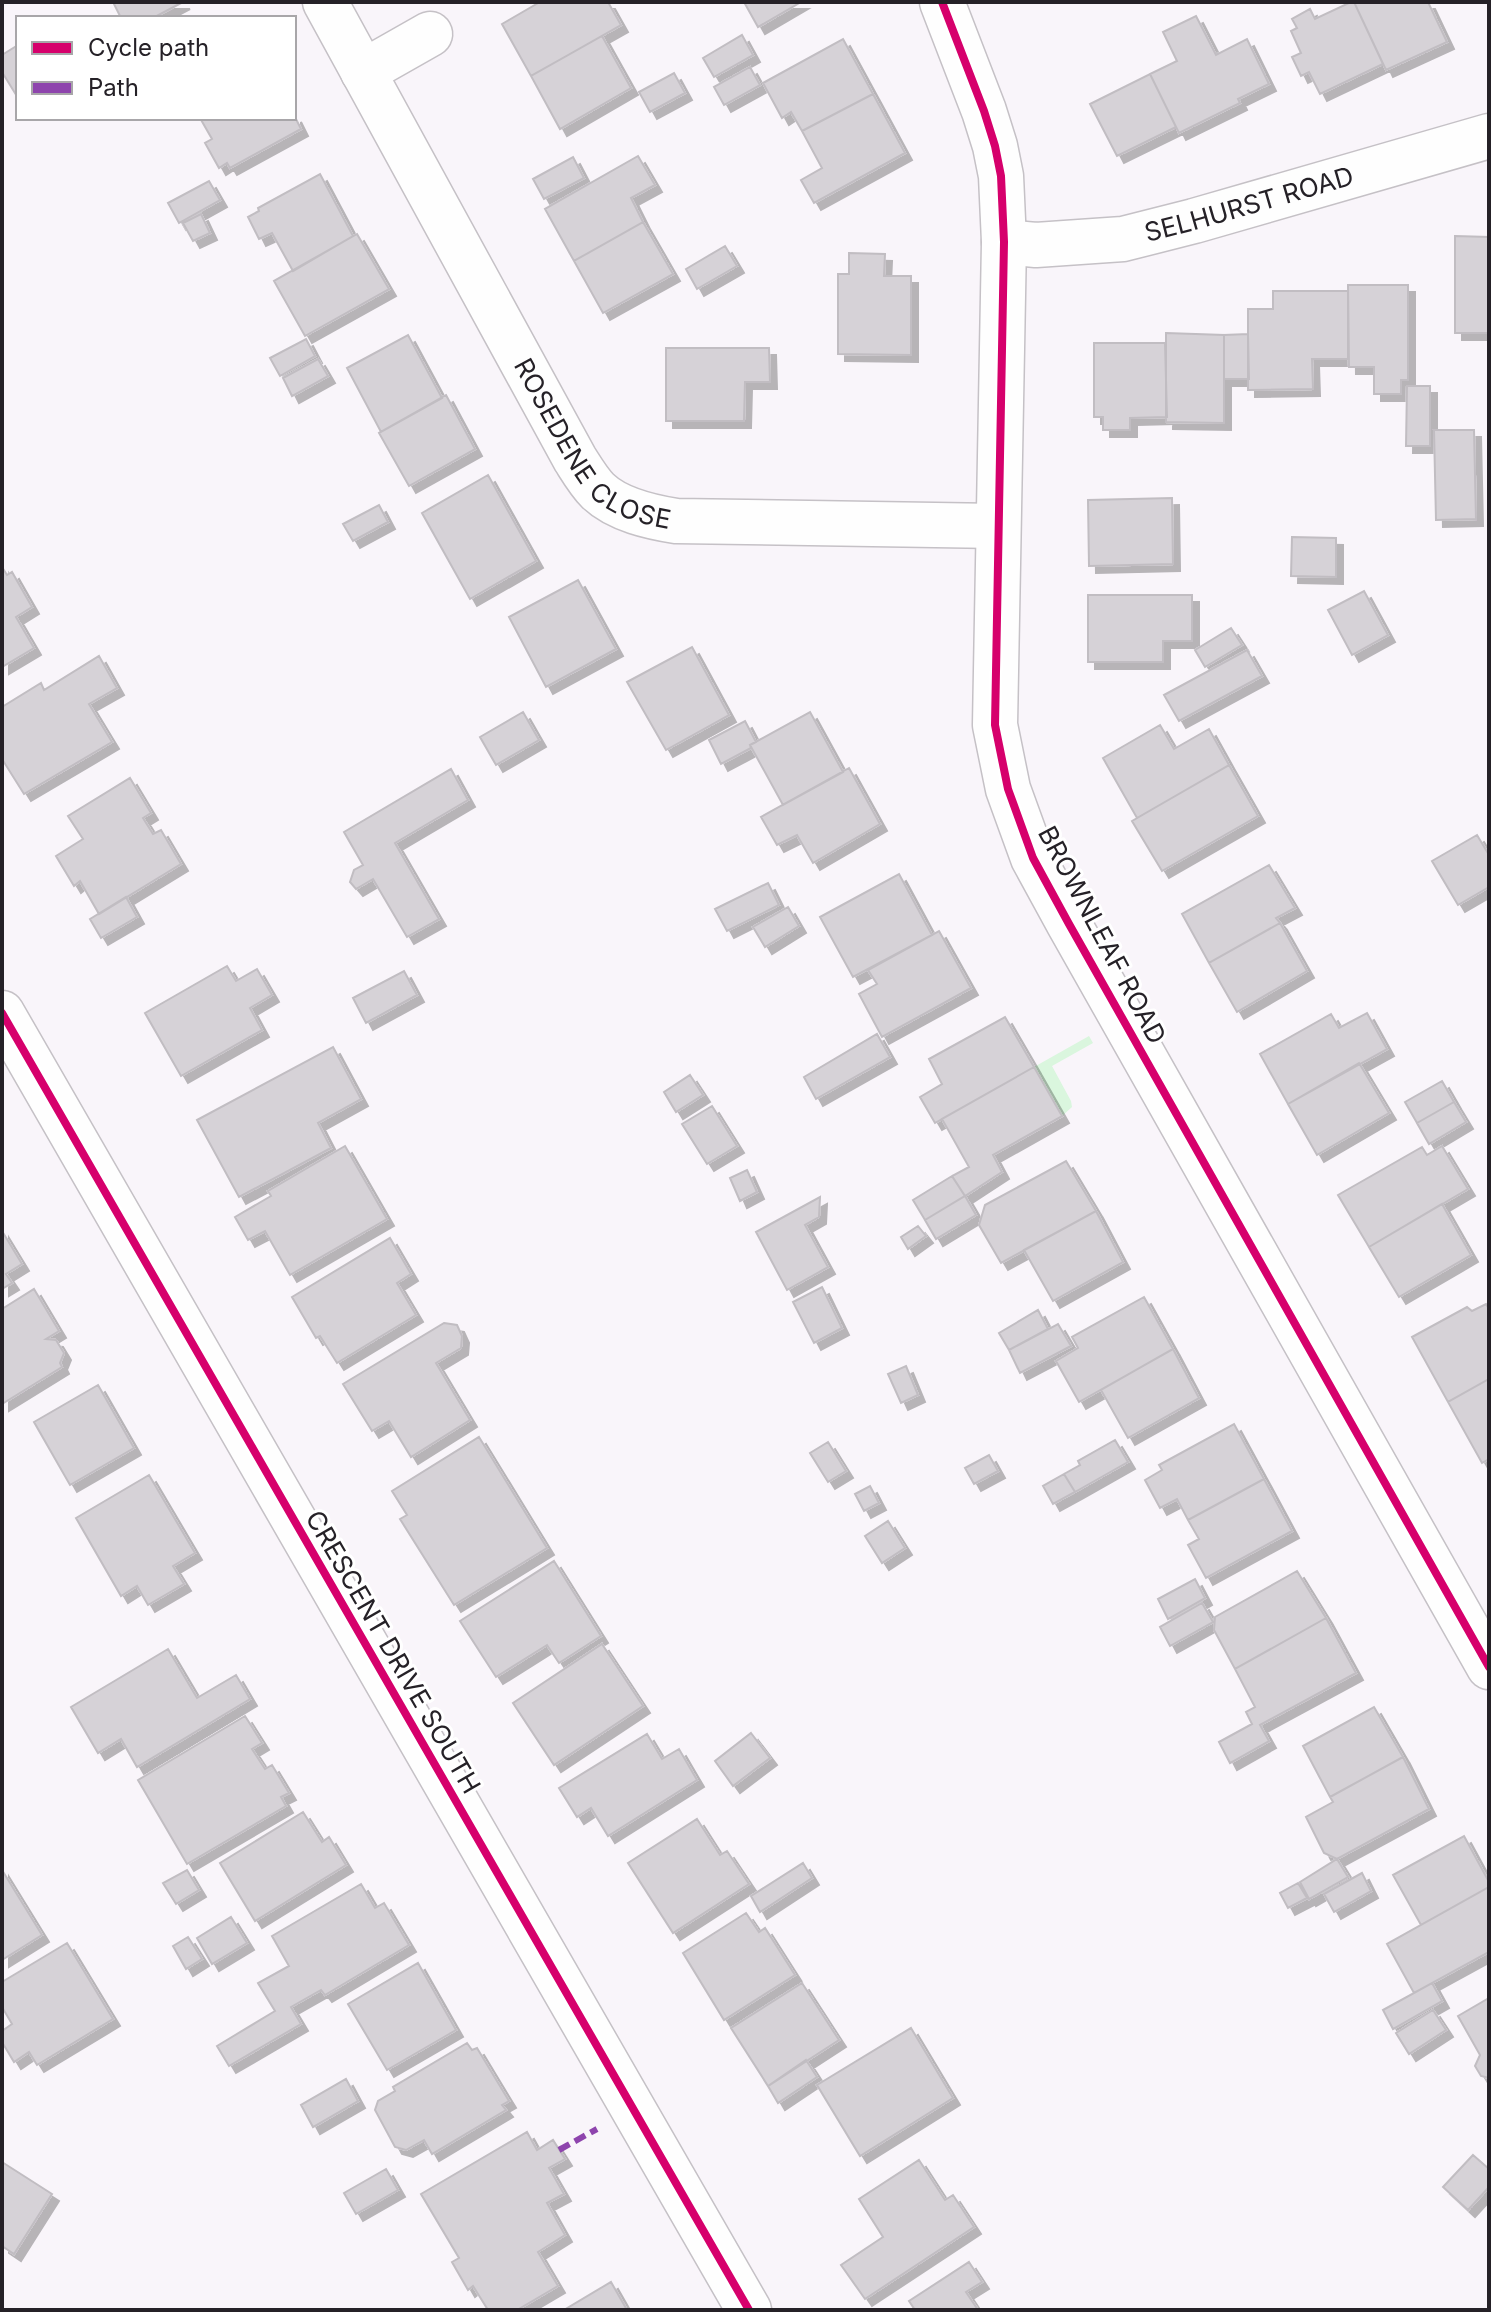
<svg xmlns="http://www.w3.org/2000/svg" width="1491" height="2312" font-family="Inter,sans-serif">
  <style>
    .green { fill: #daf6de }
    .building { fill: #d6d2d7; stroke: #c1bdc2; stroke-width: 2; filter: url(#shadow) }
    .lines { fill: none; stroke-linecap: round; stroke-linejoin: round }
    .minor-casing { stroke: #c5c1c6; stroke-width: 47 }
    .minor { stroke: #fefefe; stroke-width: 44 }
    .quiet { stroke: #8e44ad; stroke-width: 6; stroke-dasharray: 12 6; stroke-linecap: butt }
    .cycleway-casing { stroke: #fff; stroke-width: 13 }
    .cycleway { stroke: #d6006c; stroke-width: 8 }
    .labels { text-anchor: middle; stroke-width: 6; stroke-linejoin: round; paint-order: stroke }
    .street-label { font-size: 26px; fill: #252127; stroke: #fff }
  </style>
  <defs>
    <filter id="shadow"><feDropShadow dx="7" dy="7" stdDeviation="0" flood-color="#0004"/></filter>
  </defs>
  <rect width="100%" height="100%" fill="#f9f5fa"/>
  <path class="green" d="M1089 1036 1093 1043 1052 1066 1071 1101 1072 1107 1062 1116 1034 1067Z"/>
  <path class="building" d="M113 2H183L153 18H121Z
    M540 2H608L621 25 531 76 502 24Z
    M744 2H801L758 27Z
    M1351 2H1354L1383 64 1320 94 1309 72 1301 76 1292 57 1301 53 1291 31 1297 28 1292 19 1310 9 1315 19Z
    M1354 2H1428L1447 42 1386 70Z
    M1196 16 1216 55 1247 39 1269 84 1238 99 1240 103 1179 133 1150 74 1177 61 1163 32Z
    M742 35 753 55 714 77 703 58Z
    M602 36 631 88 560 129 531 76Z
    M843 39 873 94 802 131 791 112 782 118 763 83Z
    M18 45V98L2 72V55Z
    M750 67 760 85 724 105 714 87Z
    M674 73 685 93 650 112 639 92Z
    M1150 74 1176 127 1117 156 1090 104Z
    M873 94 905 153 814 203 801 180 822 168 802 131Z
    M294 115 301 129 230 168 227 163 219 168 205 143 212 139 200 118H294Z
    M638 156 655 185 631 198 643 222 574 261 545 209Z
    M573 157 584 178 544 199 533 179Z
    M320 174 353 236 293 271 272 233 259 239 248 217 259 211 258 208Z
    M209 181 220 200 179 223 168 203Z
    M201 214 210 233 193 241 183 223Z
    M643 222 673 274 603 313 574 261Z
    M357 234 389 289 305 336 274 281Z
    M1455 236 1489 237V333H1455Z
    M725 246 737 266 697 289 686 269Z
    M849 253 885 254 884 276H911V355L838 354V274H849Z
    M1348 285H1408V380H1401V394H1374V367H1349Z
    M1273 291H1348V359H1312L1313 389 1248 390V309H1273Z
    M1166 333 1224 335V423L1166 422Z
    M1248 334 1249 379H1224V335Z
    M408 335 442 398 381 432 347 368Z
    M306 339 315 356 280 376 270 358Z
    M1094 343H1165L1167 417 1130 418V430H1103V417H1094Z
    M666 348H769L770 382H745L744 421H666Z
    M318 359 328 376 292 396 283 378Z
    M1407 386H1430V446H1406Z
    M446 395 475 449 409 486 379 433Z
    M1434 430H1474L1476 519 1436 520Z
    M488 475 536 561 470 599 422 513Z
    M1172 498 1173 564 1089 566 1088 500Z
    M379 505 388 522 353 541 343 524Z
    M1292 537 1336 538V577L1291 576Z
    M2 567 7 575 12 572 32 607 16 617 34 648 2 667Z
    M578 580 616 649 546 687 509 617Z
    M1364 591 1388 635 1352 655 1328 610Z
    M1088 595H1192V641H1163V662H1088Z
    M1231 628 1242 645 1205 667 1195 650Z
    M692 647 729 715 666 750 627 682Z
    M1247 650 1262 676 1179 721 1164 695Z
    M99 656 117 688 89 704 112 742 24 794 2 759V707L41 683 44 690Z
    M523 712 539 740 496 765 480 737Z
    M810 712 843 772 783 805 750 745Z
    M745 721 756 742 750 745 751 748 721 764 709 740Z
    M1160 725 1174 749 1209 729 1229 765 1137 818 1103 758Z
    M1229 765 1258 816 1162 871 1132 821Z
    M849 768 880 824 813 863 797 835 777 845 761 817Z
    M451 769 468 800 395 843 439 919 407 937 373 879 356 889 350 882 354 870 363 865 344 832Z
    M130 778 151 813 143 818 153 834 161 830 181 864 99 914 80 881 74 886 56 856 83 839 68 816Z
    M1477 835 1489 855V887L1458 905 1432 861Z
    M1269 865 1295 908 1276 918 1280 923 1209 963 1182 914Z
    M899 874 932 935 853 977 820 917Z
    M768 883 779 905 727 931 715 909Z
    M126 897 137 917 101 938 90 919Z
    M788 907 799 926 765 947 753 927Z
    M1280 923 1307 971 1237 1012 1209 963Z
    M939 931 971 988 882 1037 859 994 877 984 868 970Z
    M227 966 236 981 257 969 272 995 250 1008 262 1030 181 1076 145 1013Z
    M404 971 417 995 366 1023 353 998Z
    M1367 1013 1387 1049 1288 1104 1260 1054 1331 1014 1339 1028Z
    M1005 1017 1034 1067 935 1123 920 1097 942 1084 929 1059Z
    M877 1034 890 1057 816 1099 804 1077Z
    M333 1047 361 1099 318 1123 331 1148 239 1197 197 1120Z
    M1359 1063 1389 1113 1317 1155 1288 1104Z
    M1034 1067 1062 1116 993 1155 1002 1172 965 1196 952 1176 969 1167 942 1119Z
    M690 1075 703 1095 676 1112 664 1092Z
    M1442 1081 1454 1102 1417 1123 1405 1102Z
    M1454 1102 1466 1122 1429 1144 1417 1123Z
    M712 1106 737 1146 707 1164 682 1124Z
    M345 1146 387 1219 290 1275 265 1231 248 1240 235 1217 271 1196 268 1191Z
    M1442 1146 1468 1189 1369 1247 1338 1195 1422 1147 1427 1155Z
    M1066 1161 1096 1211 1001 1263 979 1225 985 1205Z
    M747 1170 757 1192 740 1201 730 1178Z
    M952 1176 965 1196 925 1220 913 1200Z
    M965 1196 976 1215 936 1239 925 1220Z
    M820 1197 819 1217 805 1225 828 1267 787 1290 756 1232Z
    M1442 1204 1471 1255 1399 1297 1369 1247Z
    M1096 1211 1123 1262 1053 1301 1024 1250Z
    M918 1226 926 1236 908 1249 901 1237Z
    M2 1231 22 1264 6 1274 12 1283 2 1289Z
    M390 1238 411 1274 397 1283 416 1315 337 1363 320 1336 316 1338 292 1297Z
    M822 1287 842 1328 814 1343 793 1302Z
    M34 1289 59 1331 46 1339 56 1340 64 1353 60 1363 62 1367 2 1404V1309Z
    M1144 1297 1173 1349 1079 1402 1056 1361 1078 1348 1072 1337Z
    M1486 1304 1489 1309V1379L1448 1402 1412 1337 1467 1307 1472 1311Z
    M1038 1310 1048 1329 1009 1350 999 1333Z
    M444 1323 457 1325 462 1336 461 1348 436 1363 470 1420 411 1457 389 1421 372 1431 343 1384Z
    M1058 1324 1071 1346 1020 1373 1009 1350Z
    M1173 1349 1199 1398 1128 1438 1101 1390Z
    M906 1366 918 1395 901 1403 888 1374Z
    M1489 1379V1459L1482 1463 1448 1402Z
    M98 1385 134 1448 70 1485 34 1422Z
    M1234 1424 1264 1479 1188 1520 1177 1499 1160 1508 1145 1480 1162 1470 1159 1465Z
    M479 1437 547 1548 454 1605 400 1519 407 1515 392 1491Z
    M1115 1440 1128 1462 1075 1492 1064 1474 1080 1465 1078 1461Z
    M828 1442 846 1471 828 1482 810 1453Z
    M989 1455 998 1471 974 1484 965 1468Z
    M1064 1474 1075 1492 1053 1504 1043 1486Z
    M149 1475 195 1553 173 1566 184 1584 148 1605 137 1586 121 1596 76 1518Z
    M1264 1479 1292 1531 1206 1578 1188 1545 1199 1539 1188 1520Z
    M870 1486 879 1503 864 1511 855 1494Z
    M888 1521 905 1548 882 1563 865 1536Z
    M554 1561 601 1636 559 1663 547 1645 496 1677 460 1621Z
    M1297 1571 1326 1618 1235 1669 1214 1630 1215 1617Z
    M1195 1579 1205 1598 1168 1619 1158 1599Z
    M1202 1603 1213 1622 1170 1646 1160 1627Z
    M1326 1618 1356 1673 1260 1725 1269 1741 1230 1763 1219 1742 1252 1724 1246 1712 1255 1707 1235 1669Z
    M602 1644 643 1706 554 1765 513 1703Z
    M168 1649 197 1698 236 1675 250 1699 137 1767 121 1739 98 1753 71 1707Z
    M1374 1707 1403 1757 1330 1797 1303 1746Z
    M245 1716 262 1743 252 1749 265 1769 272 1765 289 1793 281 1797 286 1806 187 1864 138 1780Z
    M751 1733 770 1758 733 1786 715 1761Z
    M647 1734 662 1759 679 1749 697 1780 608 1836 591 1808 577 1817 559 1788Z
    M1403 1757 1429 1809 1337 1859 1324 1853 1306 1817 1333 1802 1330 1797Z
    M303 1812 322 1842 329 1837 346 1865 255 1921 220 1863Z
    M697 1819 720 1855 727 1851 749 1884 673 1933 628 1863Z
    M1464 1836 1489 1882V1887L1421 1925 1393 1875Z
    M1337 1859 1348 1877 1309 1899 1300 1882Z
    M803 1863 812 1878 760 1912 751 1896Z
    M2 1870 42 1935 2 1960Z
    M187 1870 199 1890 176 1904 163 1883Z
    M1362 1873 1371 1891 1334 1912 1324 1894Z
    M1298 1883 1307 1898 1288 1908 1280 1893Z
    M361 1884 375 1908 384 1903 409 1945 325 1995 321 1990 291 2007 301 2024 229 2066 217 2046 275 2011 258 1983 289 1966 272 1936Z
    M1489 1887V1952L1414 1993 1387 1944Z
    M746 1913 759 1932 765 1928 795 1975 724 2020 683 1953Z
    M231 1917 247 1943 212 1964 197 1938Z
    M188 1937 202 1959 186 1969 173 1946Z
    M67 1943 113 2019 37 2065 29 2052 14 2062 2 2042V2031L12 2024 2 2007V1982Z
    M418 1963 456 2030 387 2070 348 2004Z
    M802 1983 839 2040 768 2086 731 2028Z
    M1432 1983 1442 2001 1393 2029 1383 2010Z
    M1489 1998V2078L1481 2076 1475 2066 1480 2055 1458 2016Z
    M1433 2010 1446 2030 1409 2054 1396 2033Z
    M911 2028 953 2098 860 2156 817 2085Z
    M467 2043 472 2050 477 2048 509 2101 502 2105 506 2110 432 2154 424 2140 406 2150 395 2147 375 2110 378 2101 395 2091 393 2087Z
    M806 2060 817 2077 778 2103 768 2086Z
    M346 2079 358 2101 313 2127 301 2105Z
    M527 2132 537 2150 553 2140 565 2159 549 2168 564 2194 547 2203 565 2235 538 2252 558 2286 517 2310H488L473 2286 468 2290 452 2262 459 2258 421 2194Z
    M1473 2155 1489 2169V2187L1468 2210 1443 2187Z
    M919 2160 945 2200 953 2195 974 2227 865 2299 841 2265 883 2237 859 2199Z
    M2 2162 52 2194 14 2254 2 2246Z
    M386 2169 398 2190 356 2214 344 2193Z
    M969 2262 982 2282 966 2292 978 2310H915L909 2301Z
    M611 2282 627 2310H564Z"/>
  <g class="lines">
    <g class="minor-casing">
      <g id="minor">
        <path id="s1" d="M325 2 575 459C582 470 589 482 598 491 618 510 651 517 676 521L998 526"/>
        <path d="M942 2 984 111 995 146 1001 176 1004 242 995 725 1008 789 1033 858 1069 924 1489 1667"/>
        <path d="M363 72 430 34"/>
        <path id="s2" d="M1004 242 1036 245 1123 239 1194 221 1489 136"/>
        <path d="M2 1013 749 2310"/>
      </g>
    </g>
    <use href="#minor" class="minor"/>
    <path class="quiet" d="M559 2150 597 2129"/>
    <g class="cycleway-casing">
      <path id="cycleway" d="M942 2 984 111 995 146 1001 176 1004 242 995 725 1008 789 1033 858 1069 924 1489 1667
        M2 1013 749 2310"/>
    </g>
    <use href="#cycleway" class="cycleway"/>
  </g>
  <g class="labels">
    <g class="street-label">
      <text dy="9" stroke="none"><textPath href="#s2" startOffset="250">SELHURST ROAD</textPath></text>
      <text dy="9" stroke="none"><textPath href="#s1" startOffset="524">ROSEDENE CLOSE</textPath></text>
      <text transform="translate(1102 935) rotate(62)" y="9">BROWNLEAF ROAD</text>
      <text transform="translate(393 1652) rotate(60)" y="9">CRESCENT DRIVE SOUTH</text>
    </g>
  </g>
  <rect width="1491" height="2312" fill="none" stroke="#252127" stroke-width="8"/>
  <rect x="16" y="16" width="280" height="104" fill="#ffffff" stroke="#a8a6a9" stroke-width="2"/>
  <rect x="32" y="42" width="40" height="12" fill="#d6006c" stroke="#a8a6a9" stroke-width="2"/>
  <text x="88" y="56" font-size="24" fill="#252127">Cycle path</text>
  <rect x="32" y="82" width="40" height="12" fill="#8e44ad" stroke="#a8a6a9" stroke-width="2"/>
  <text x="88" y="96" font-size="24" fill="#252127">Path</text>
</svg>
